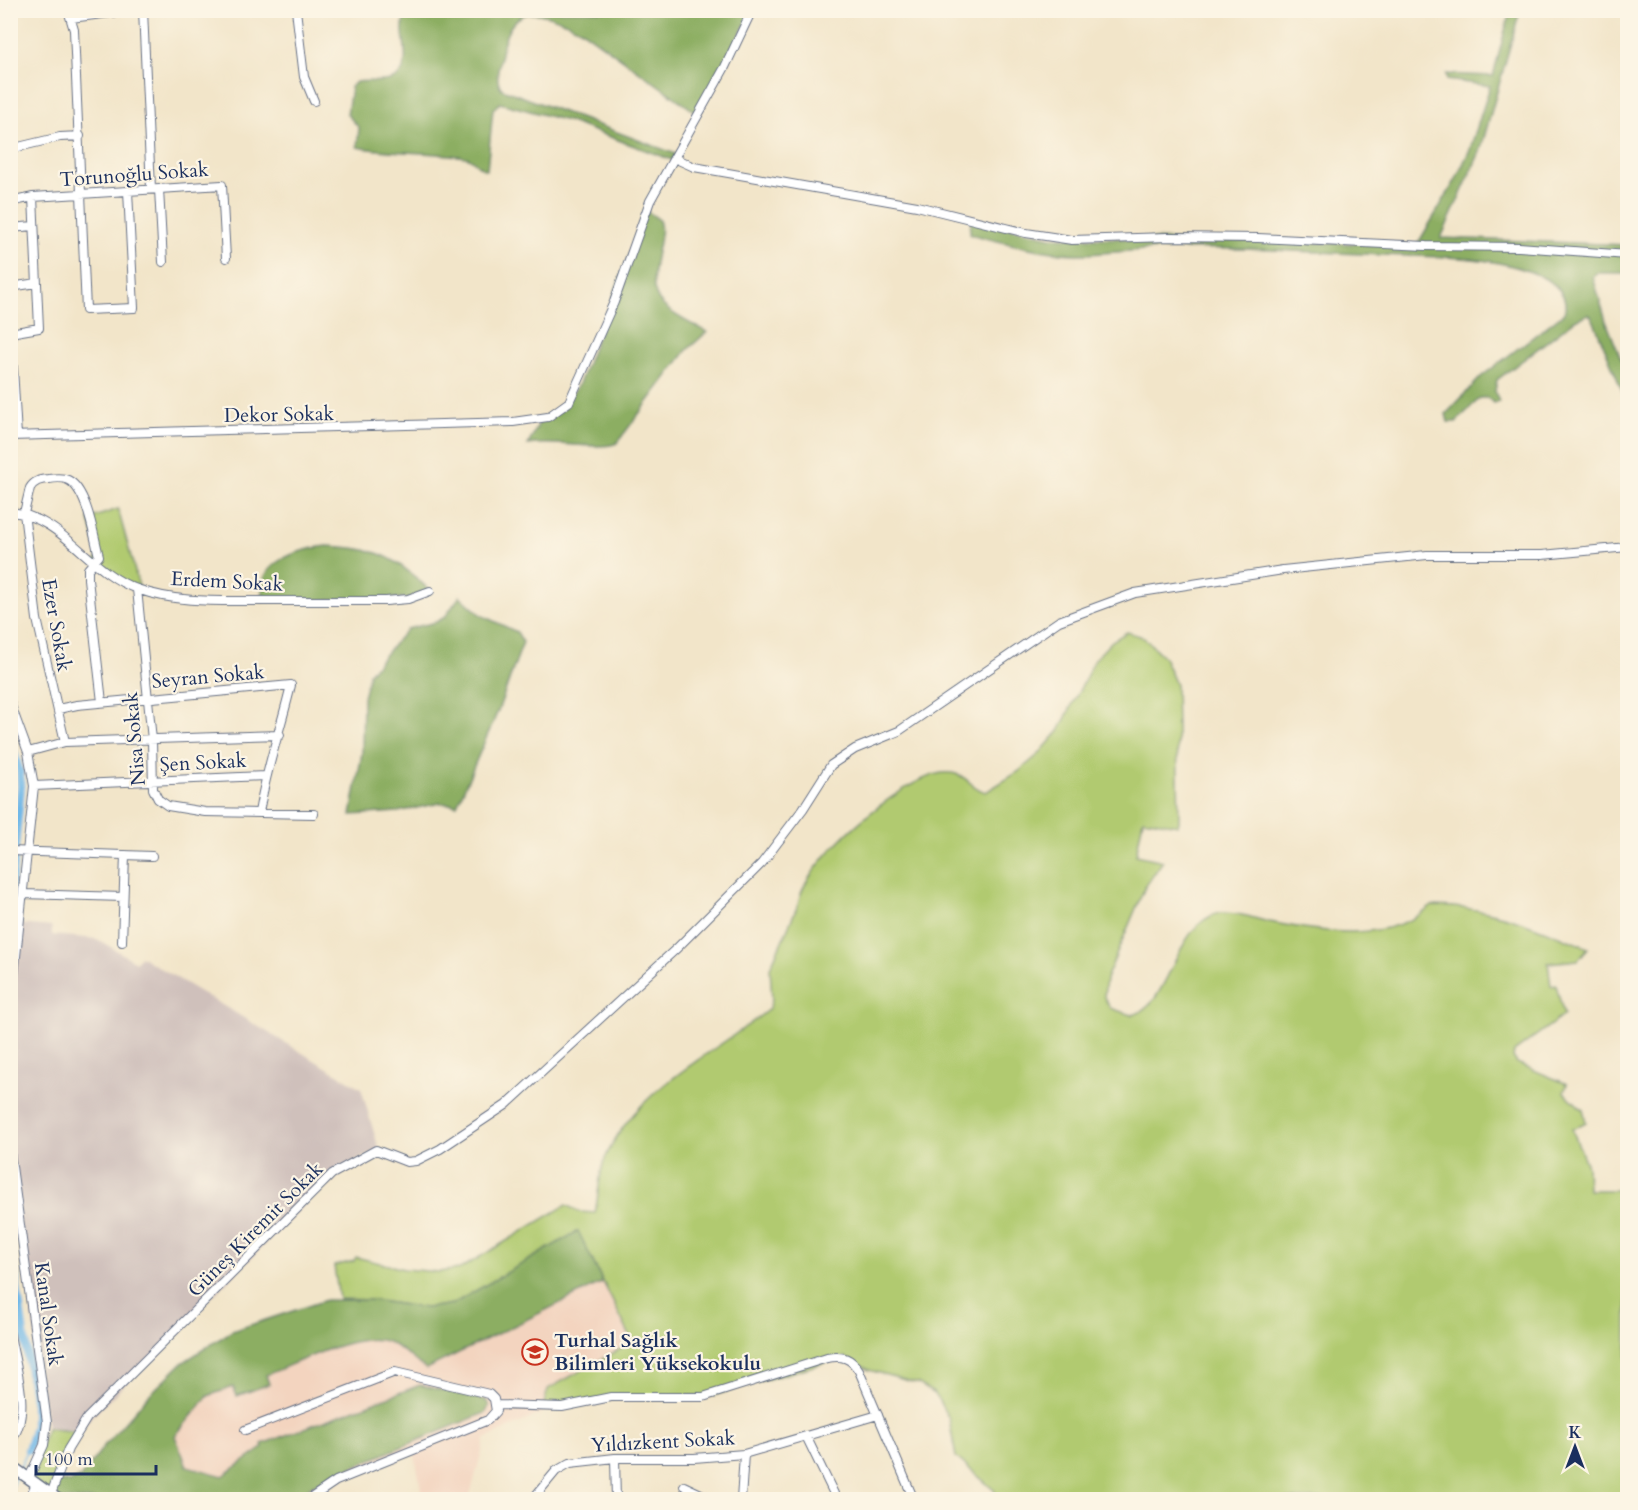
<svg xmlns="http://www.w3.org/2000/svg" width="1638" height="1510" font-family="Cardo,serif">
  <style>
    .built { fill: #f3d4bf }
    .industrial { fill: #cfc0bb }
    .green { fill: #b1ca6f; stroke: #667c66; stroke-width: 1.5 }
    .forest { fill: #8cae62; stroke: #546e60; stroke-width: 1.5 }
    .lines { fill: none; stroke-linecap: round; stroke-linejoin: round }
    .stream { stroke: #70b8e8; stroke-width: 2 }
    .canal { stroke: #70b8e8; stroke-width: 8 }
    .minor-casing { stroke: #666f83; stroke-width: 10 }
    .tertiary-casing { stroke: #666f83; stroke-width: 13 }
    .minor { stroke: #fff; stroke-width: 8 }
    .tertiary { stroke: #fff; stroke-width: 10 }
    .labels { text-anchor: middle; stroke-width: 4.5; stroke-linejoin: round; paint-order: stroke }
    .street-label { font-size: 20px; fill: #1b2f5e; stroke: #fcf5e5 }
    .poi-label { font-size: 20px; font-weight: bold; fill: #1b2f5e; stroke: #fcf5e5; text-anchor: start }
  </style>
  <rect width="100%" height="100%" fill="#fcf5e5"/>
  <filter id="ink" filterUnits="userSpaceOnUse"><feTurbulence type="fractalNoise" baseFrequency=".0167" numOctaves="2"/><feDisplacementMap in="SourceGraphic" scale="12" xChannelSelector="R" yChannelSelector="G"/><feConvolveMatrix kernelMatrix="1 2 1 2 8 2 1 2 1" color-interpolation-filters="sRGB"/></filter>
  <filter id="wash" filterUnits="userSpaceOnUse"><feTurbulence type="fractalNoise" baseFrequency=".008" numOctaves="4" result="noise"/><feDisplacementMap in="SourceGraphic" scale="24" xChannelSelector="R" yChannelSelector="G"/><feGaussianBlur stdDeviation="1.35" result="paint"/><feColorMatrix in="noise" values="0 0 0 0 0 0 0 0 0 0 0 0 0 0 0 0 0 1.4 0 .05"/><feComposite in="paint" operator="in"/></filter>
  <g filter="url(#wash)">
    <rect width="100%" height="100%" fill="#f2e5c9"/>
    <path class="built" d="M578 1231 633 1342 548 1389 542 1413 485 1439 469 1499H423L414 1451 336 1481 308 1499 59 1500 56 1481 70 1482 81 1477 104 1446 148 1396 182 1363 232 1331 326 1300H372Z"/>
    <path class="industrial" d="M20 924 52 927V935L97 939 136 962 140 956 361 1088 379 1150 342 1167 77 1432 47 1428 10 1152V1013Z"/>
    <path class="green" d="M118 509 140 590 93 563 99 556 89 519Z
      M1127 632 1143 637 1164 657 1176 685 1179 822 1178 825 1143 819 1136 855 1163 861 1145 887 1106 979 1104 997 1110 1008 1131 1015C1170 1010 1173 924 1219 913 1236 912 1253 918 1269 922 1321 932 1387 944 1432 906 1491 906 1535 926 1588 948L1578 960 1548 963 1551 986 1556 985 1564 1015 1514 1052 1513 1057 1517 1063 1567 1084 1564 1092 1583 1110 1586 1122 1572 1129 1587 1166 1588 1190H1627V1499H992L995 1491 956 1457 949 1419 935 1394 919 1384 869 1370 844 1357 711 1396 622 1397 543 1407 548 1389 633 1342 578 1232 453 1304 426 1308 372 1300 339 1299 334 1266 354 1261 356 1257 404 1269 439 1272 460 1269 566 1205 580 1212 595 1213C599 1196 598 1175 605 1159 635 1088 712 1056 769 1009L772 1000 770 968 798 905C803 862 900 779 942 773 966 770 969 788 986 792L1018 772 1038 755 1059 731 1095 659 1112 641Z
      M47 1428 77 1432 51 1494 59 1499H29L35 1483 29 1478Z"/>
    <path class="forest" d="M407 11H752L698 114 580 29C536 8 510 1 500 58 498 69 495 80 502 89L676 154 672 160 567 121 500 103 493 109 487 170C477 169 475 158 465 157 429 151 393 154 357 147L359 128 347 114 351 87 356 82C368 80 379 83 390 80 411 74 405 49 403 34 402 26 404 18 407 11Z
      M1510 11H1520L1480 152 1441 238 1627 245V273H1596L1593 277 1606 321 1627 374V403L1592 317 1588 314 1575 320 1497 380 1495 391 1499 402 1494 403 1487 398H1480L1456 422H1448L1446 414 1482 376 1564 313C1573 284 1529 270 1508 265 1468 255 1423 257 1382 255 1310 252 1239 247 1168 249 1138 249 1108 254 1077 254 1041 253 1006 243 970 234L971 219 1051 237 1417 245 1455 181 1470 149 1490 86 1447 80 1446 74 1493 76Z
      M646 211C649 213 655 216 658 219 669 234 639 283 663 305 674 316 693 325 707 332L687 350 617 443C601 451 552 440 528 445L541 419 560 411 579 384Z
      M326 546C378 548 394 555 430 591L414 598 263 601C263 595 262 587 263 582 269 557 305 549 326 546Z
      M460 596 481 615 517 632 523 642 498 711 457 805 440 803 398 812 351 815 362 753 363 697 369 673 407 629 436 622 445 617Z
      M578 1231 603 1282 426 1369C414 1361 402 1348 388 1342 359 1330 295 1364 266 1375L269 1384 237 1396 233 1387 208 1396 175 1436 187 1466 223 1476 263 1448 262 1444 420 1385 486 1400 489 1406 485 1413 333 1475 310 1487 298 1499 59 1500 51 1494 56 1481 70 1482 81 1477 104 1446 148 1396 182 1363 232 1331 326 1300H372L426 1308 453 1304Z"/>
    <g class="lines">
      <path class="stream" d="M20 1467 28 1450
        M10 1492 16 1475"/>
      <path class="canal" d="M10 738 20 773 21 787 10 896
        M10 1244 35 1404V1427L28 1450"/>
    </g>
  </g>
  <g filter="url(#ink)">
    <g class="lines">
      <g class="minor-casing">
        <path id="minor" d="M68 10 74 30 86 310 134 308 128 191
          M143 10 151 189
          M296 10 304 77 314 101
          M71 18 134 10
          M10 149 60 137 80 136
          M674 158 694 167 917 206 1026 233 1072 240 1169 237 1258 238 1426 246 1519 247 1628 255
          M159 189 163 262
          M10 202 33 197 222 185 226 258
          M10 228 34 226
          M10 287 37 283
          M10 333 39 328 33 197
          M11 333 17 436
          M10 436 513 422 548 417 569 402 614 302 650 201 725 67 752 10
          M10 512C62 516 89 572 137 589 176 603 218 601 259 601 301 601 344 601 386 601L408 599 430 591
          M137 589 152 740 153 789 158 799 168 806 205 812 314 814
          M10 703 28 752 34 786 10 1013
          M58 709 77 705 291 685C281 728 266 769 259 813
          M65 742 37 619 24 513 30 488C34 481 41 479 49 479 55 478 62 477 68 480 87 489 94 537 99 556L88 569V579L102 702
          M28 752 65 742 280 735
          M34 786 265 776
          M10 851 152 856
          M23 894 123 897
          M122 942 125 855
          M10 1152 47 1422 44 1445 29 1478
          M10 1334C15 1367 33 1414 10 1442
          M497 1405 562 1407 611 1397H703L827 1358C843 1355 851 1358 859 1371L914 1500
          M245 1430 395 1372 489 1394 494 1399 496 1411 488 1420 336 1481 308 1500
          M806 1436 837 1500
          M615 1458 616 1500
          M684 1486 714 1500
          M51 1494 68 1449 87 1418 332 1174 376 1150 407 1162 416 1161 440 1149 506 1105 677 948 762 863 803 809 831 765 855 749 899 731 1059 621 1135 593 1283 570 1427 555H1542L1628 547
          M29 1500 36 1483
          M532 1500 556 1471 570 1463 615 1458H694L744 1454 878 1415
          M741 1500 744 1454"/>
      </g>
      <g class="tertiary-casing">
        <path id="tertiary" d="M10 1465 59 1500"/>
      </g>
      <use href="#minor" class="minor"/>
      <use href="#tertiary" class="tertiary"/>
    </g>
  </g>
  <defs>
    <g id="university-ring" transform="scale(1.35)"><circle r="9.5" fill="#fcf5e5" stroke="#c8321e" stroke-width="1.5"/><path d="M0-5L7-2L0 1L-7-2ZM-4 1L0 2.5L4 1V4Q0 6-4 4Z" fill="#c8321e"/></g>
  </defs>
  <g fill-rule="evenodd">
    <use href="#university-ring" x="535" y="1352"/>
  </g>
  <g class="labels">
    <g class="street-label">
      <text transform="translate(134 174) rotate(-4)" y="7">Torunoğlu Sokak</text>
      <text transform="translate(279 414) rotate(-1)" y="7">Dekor Sokak</text>
      <text transform="translate(227 581) rotate(3)" y="7">Erdem Sokak</text>
      <text transform="translate(57 625) rotate(80)" y="7">Ezer Sokak</text>
      <text transform="translate(208 676) rotate(-5)" y="7">Seyran Sokak</text>
      <text transform="translate(134 739) rotate(-95)" y="7">Nisa Sokak</text>
      <text transform="translate(203 762) rotate(-3)" y="7">Şen Sokak</text>
      <text transform="translate(255 1229) rotate(-45)" y="7">Güneş Kiremit Sokak</text>
      <text transform="translate(49 1314) rotate(82)" y="7">Kanal Sokak</text>
      <text transform="translate(663 1441) rotate(-3)" y="7">Yıldızkent Sokak</text>
    </g>
    <g class="poi-label">
      <text x="554" y="1347">Turhal Sağlık<tspan x="554" dy="23">Bilimleri Yüksekokulu</tspan></text>
    </g>
  </g>
  <rect width="1638" height="1510" fill="none" stroke="#fcf5e5" stroke-width="36"/>
  <g transform="translate(1575 1447)" stroke="#fcf5e5" stroke-width="4.5" paint-order="stroke">
  <path d="M0-4.5L10 22L0 15L-10 22Z" fill="#1b2f5e"/>
  <text y="-9" font-size="16" font-weight="bold" text-anchor="middle" fill="#1b2f5e">K</text>
  </g>
  <path d="M36 1465v9h120v-9" fill="none" stroke="#1b2f5e" stroke-width="3"/>
  <text x="45" y="1465" font-size="18" fill="#1b2f5e" stroke="#fcf5e5" stroke-width="4.5" paint-order="stroke">100 m</text>
</svg>
